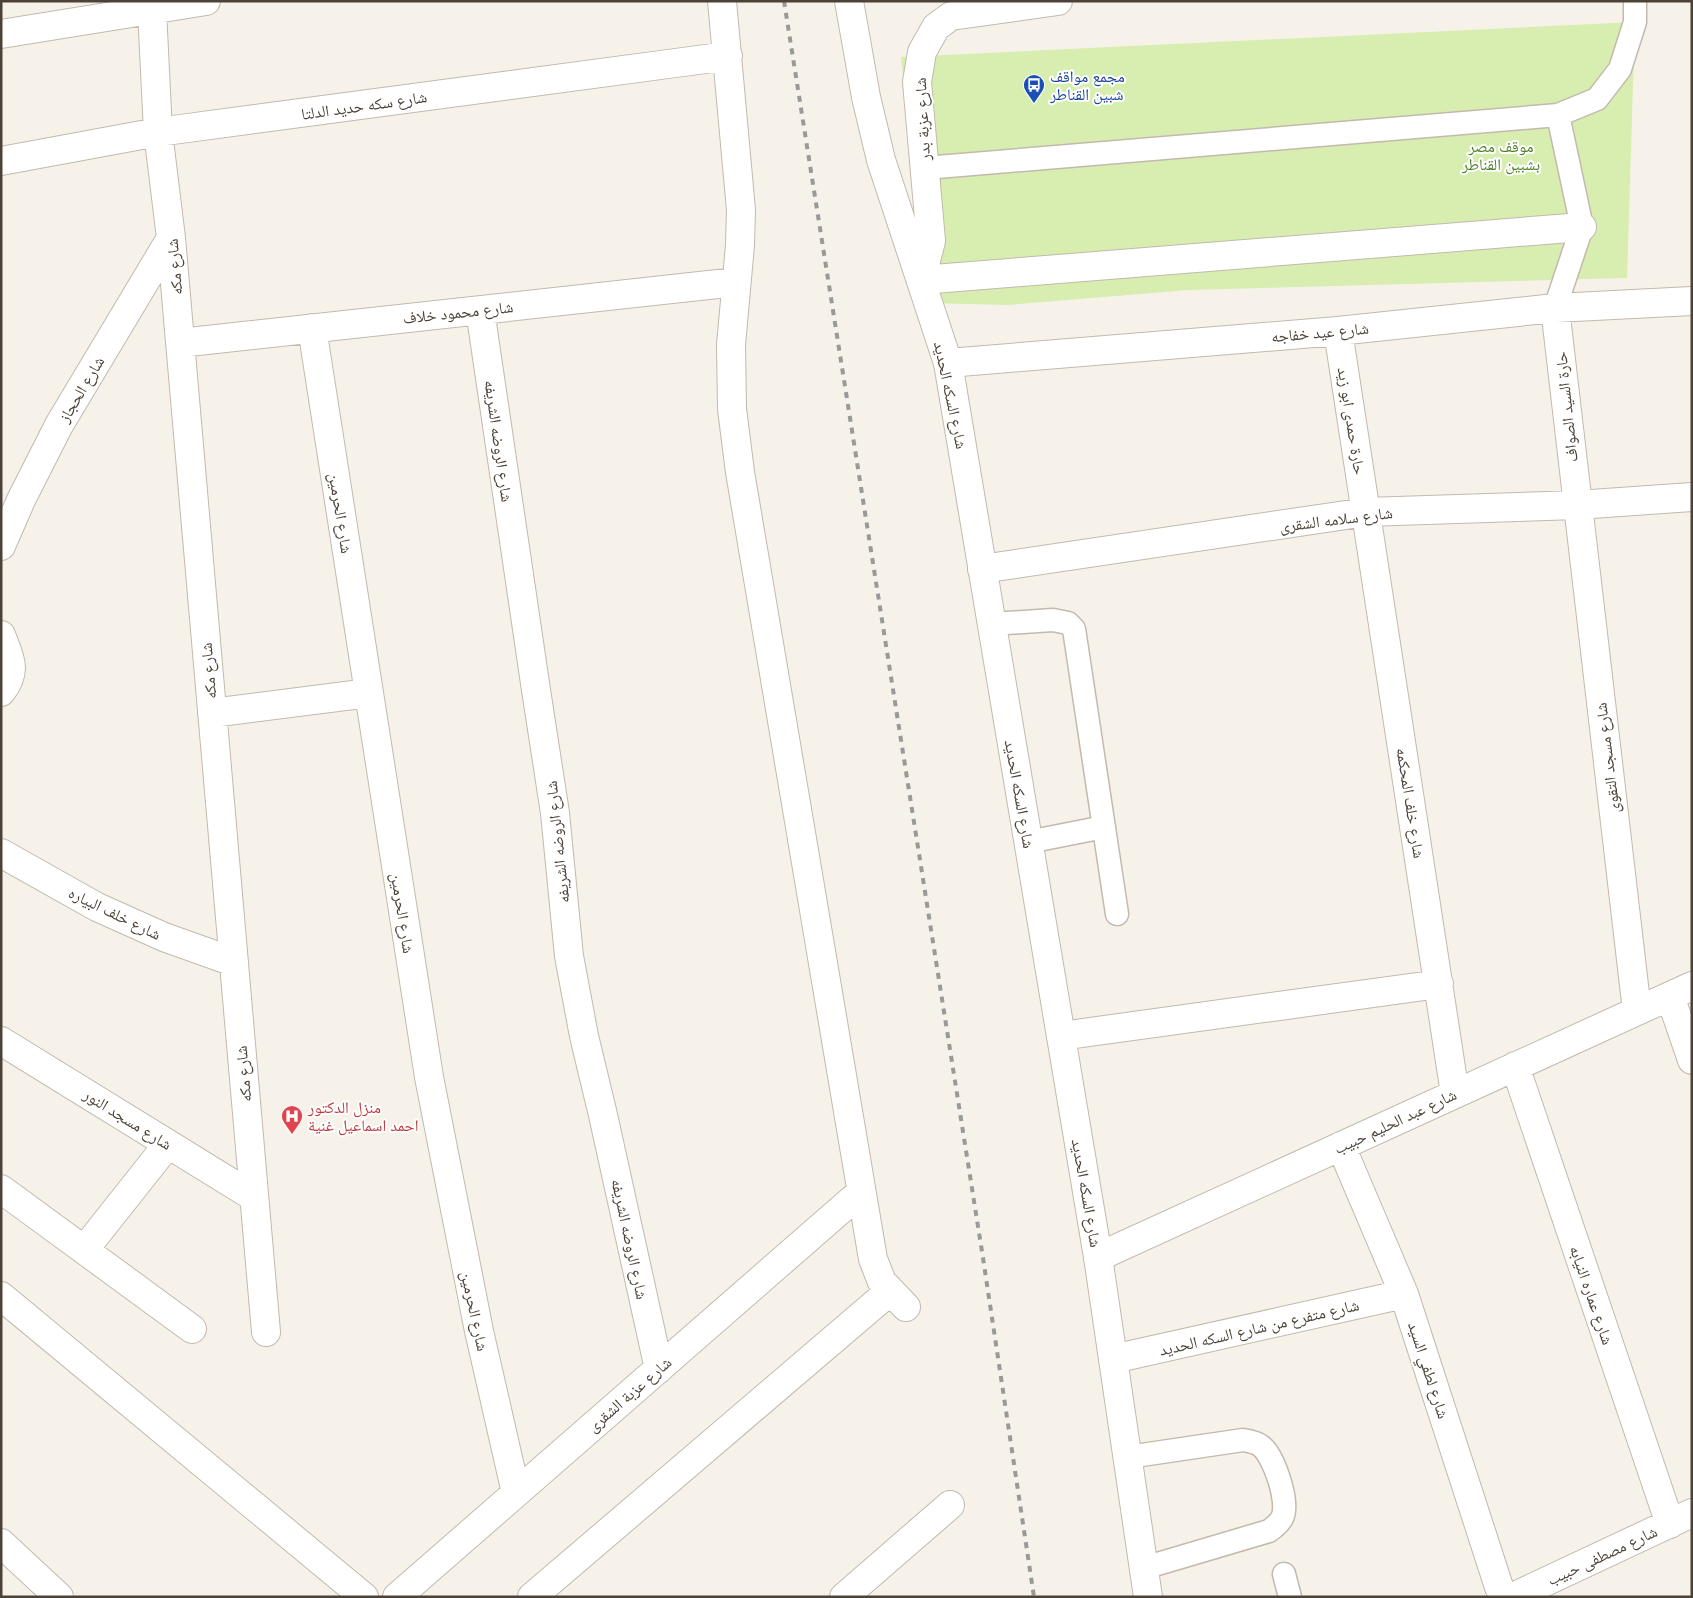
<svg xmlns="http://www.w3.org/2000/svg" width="1693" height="1598" font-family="'Varela Round','Noto Naskh Arabic',sans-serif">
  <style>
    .green { fill: #d7eeb0 }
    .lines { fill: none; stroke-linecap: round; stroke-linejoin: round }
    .service-casing { stroke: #c3b9ac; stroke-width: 25 }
    .minor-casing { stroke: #c3b9ac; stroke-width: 30 }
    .tertiary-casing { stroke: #c3b9ac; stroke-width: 30 }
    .service { stroke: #fff; stroke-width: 22 }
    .minor { stroke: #fff; stroke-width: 28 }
    .tertiary { stroke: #fff; stroke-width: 28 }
    .rail { stroke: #999; stroke-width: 4; stroke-dasharray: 6 6; stroke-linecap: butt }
    .labels { text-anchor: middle; stroke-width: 4; stroke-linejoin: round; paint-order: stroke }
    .transit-label { font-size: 16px; fill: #164399; stroke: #fff; text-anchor: start }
    .street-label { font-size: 16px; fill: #4c4237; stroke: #fff }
    .park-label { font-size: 16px; fill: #4d7f22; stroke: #fff }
    .health-label { font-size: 16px; fill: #be3a42; stroke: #fff; text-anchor: start }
  </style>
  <rect width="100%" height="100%" fill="#f6f2ea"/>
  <path class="green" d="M1635 22 1627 278 1189 290 1008 305 928 303 901 57Z"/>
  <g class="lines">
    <g class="service-casing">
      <path id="service" d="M925 168 1558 115 1597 99 1620 69 1635 22V1
        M1555 308 1582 227 1558 115
        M992 624 1053 620 1068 623 1074 629 1117 914
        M1028 842 1104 827
        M1128 1457 1243 1440C1249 1441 1256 1442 1261 1446 1274 1456 1290 1503 1282 1518 1279 1524 1274 1527 1269 1531L1144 1568
        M1284 1574 1290 1597"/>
    </g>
    <g class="minor-casing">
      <path id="minor" d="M722 1 741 210 740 245 731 345 732 409 740 472 873 1259 882 1282 906 1307
        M1058 1 951 16 936 27 922 52 917 82 931 241 921 280 1582 227
        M152 10 158 132 171 238 266 1332
        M1 34 206 1
        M1 161 158 132 728 56
        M1555 308 1637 1011
        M480 310 536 690 555 813 569 956 584 1036 603 1115 659 1369
        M312 328 429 1077 479 1331 516 1493
        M1338 331 1455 1094
        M180 343 736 282
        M948 363 1338 331 1555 308 1692 301
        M1 546 21 500 59 425 171 238
        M982 569 1366 512 1577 505 1692 497
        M1 635C10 658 18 671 1 692
        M212 713 369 693
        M1 853 97 907 164 937 234 962
        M1670 996 1692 1060
        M1061 1036 1439 984
        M1 1041 254 1197
        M1515 1066 1670 1524
        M1341 1146 1404 1294 1499 1587 1502 1593 1510 1597
        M1 1189 192 1329
        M84 1250 168 1144
        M1098 1257 1692 986
        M1 1296 364 1597
        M1113 1359 1404 1294
        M1 1543 59 1597
        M397 1597 861 1192
        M532 1597 890 1291
        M844 1597 950 1505
        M1513 1597 1692 1513"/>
    </g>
    <g class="tertiary-casing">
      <path id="tertiary" d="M849 1 866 97 881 160 948 363 1098 1257 1148 1597"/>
    </g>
    <use href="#service" class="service"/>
    <use href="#minor" class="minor"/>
    <use href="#tertiary" class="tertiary"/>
    <path class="rail" d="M784 1 983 1258 1034 1597"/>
  </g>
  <defs>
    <g id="bus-pin" transform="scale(1.125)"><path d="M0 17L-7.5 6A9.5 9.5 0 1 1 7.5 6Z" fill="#1a4fb4" stroke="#fff"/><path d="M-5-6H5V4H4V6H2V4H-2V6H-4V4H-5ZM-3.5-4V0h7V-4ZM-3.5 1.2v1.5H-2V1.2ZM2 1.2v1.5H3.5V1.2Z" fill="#fff"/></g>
    <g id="hospital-pin" transform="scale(1.125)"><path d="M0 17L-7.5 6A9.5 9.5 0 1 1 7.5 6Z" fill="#e0444e" stroke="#fff"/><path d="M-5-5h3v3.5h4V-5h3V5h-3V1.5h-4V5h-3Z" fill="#fff"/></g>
  </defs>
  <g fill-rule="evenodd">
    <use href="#bus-pin" x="1034" y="85"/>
    <use href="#hospital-pin" x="292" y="1116"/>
  </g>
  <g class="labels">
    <g class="transit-label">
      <text x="1050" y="82">مجمع مواقف<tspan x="1050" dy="18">شبين القناطر</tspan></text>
    </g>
    <g class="street-label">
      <text transform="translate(364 105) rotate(-8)" y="6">شارع سكه حديد الدلتا</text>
      <text transform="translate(922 119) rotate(-93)" y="6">شارع عزبة بدر</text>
      <text transform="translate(174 267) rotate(-95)" y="6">شارع مكه</text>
      <text transform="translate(458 312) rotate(-6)" y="6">شارع محمود خلاف</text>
      <text transform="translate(1320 332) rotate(-5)" y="6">شارع عيد خفاجه</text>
      <text transform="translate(81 389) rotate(-59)" y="6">شارع الحجاز</text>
      <text transform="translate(951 395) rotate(78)" y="6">شارع السكه الحديد</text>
      <text transform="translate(1566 407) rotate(-96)" y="6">حارة السيد الصواف</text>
      <text transform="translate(1352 421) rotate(81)" y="6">حارة حمدى ابو زيد</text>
      <text transform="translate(499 441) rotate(82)" y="6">شارع الروضه الشريفه</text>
      <text transform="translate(341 513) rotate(81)" y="6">شارع الحرمين</text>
      <text transform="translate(1336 519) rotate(-7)" y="6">شارع سلامه الشقرى</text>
      <text transform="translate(208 671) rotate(-95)" y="6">شارع مكه</text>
      <text transform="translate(1607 758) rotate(-97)" y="6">شارع مسجد التقوى</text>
      <text transform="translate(1020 794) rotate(80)" y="6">شارع السكه الحديد</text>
      <text transform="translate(1411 803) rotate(81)" y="6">شارع خلف المحكمه</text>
      <text transform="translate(557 842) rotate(-96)" y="6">شارع الروضه الشريفه</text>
      <text transform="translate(115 913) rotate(26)" y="6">شارع خلف البياره</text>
      <text transform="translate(403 913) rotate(81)" y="6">شارع الحرمين</text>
      <text transform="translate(243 1074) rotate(-95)" y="6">شارع مكه</text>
      <text transform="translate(128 1119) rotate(32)" y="6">شارع مسجد النور</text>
      <text transform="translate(1395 1121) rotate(-25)" y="6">شارع عبد الحليم حبيب</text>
      <text transform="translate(1087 1193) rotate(80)" y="6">شارع السكه الحديد</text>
      <text transform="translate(630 1239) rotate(78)" y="6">شارع الروضه الشريفه</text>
      <text transform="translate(1592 1295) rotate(71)" y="6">شارع عماره النيابه</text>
      <text transform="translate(475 1311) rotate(78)" y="6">شارع الحرمين</text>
      <text transform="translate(1259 1327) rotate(-13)" y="6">شارع متفرع من شارع السكه الحديد</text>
      <text transform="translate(1429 1370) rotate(72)" y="6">شارع لطفي السيد</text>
      <text transform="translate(629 1394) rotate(-41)" y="6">شارع عزبة الشقرى</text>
      <text transform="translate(1602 1555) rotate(-25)" y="6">شارع مصطفى حبيب</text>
    </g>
    <g class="park-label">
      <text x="1501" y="152">موقف مصر<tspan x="1501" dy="18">بشبين القناطر</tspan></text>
    </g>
    <g class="health-label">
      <text x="308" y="1113">منزل الدكتور<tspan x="308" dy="18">احمد اسماعيل غنية</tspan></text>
    </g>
  </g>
  <rect width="1693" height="1598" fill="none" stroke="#4c4237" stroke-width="5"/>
</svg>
